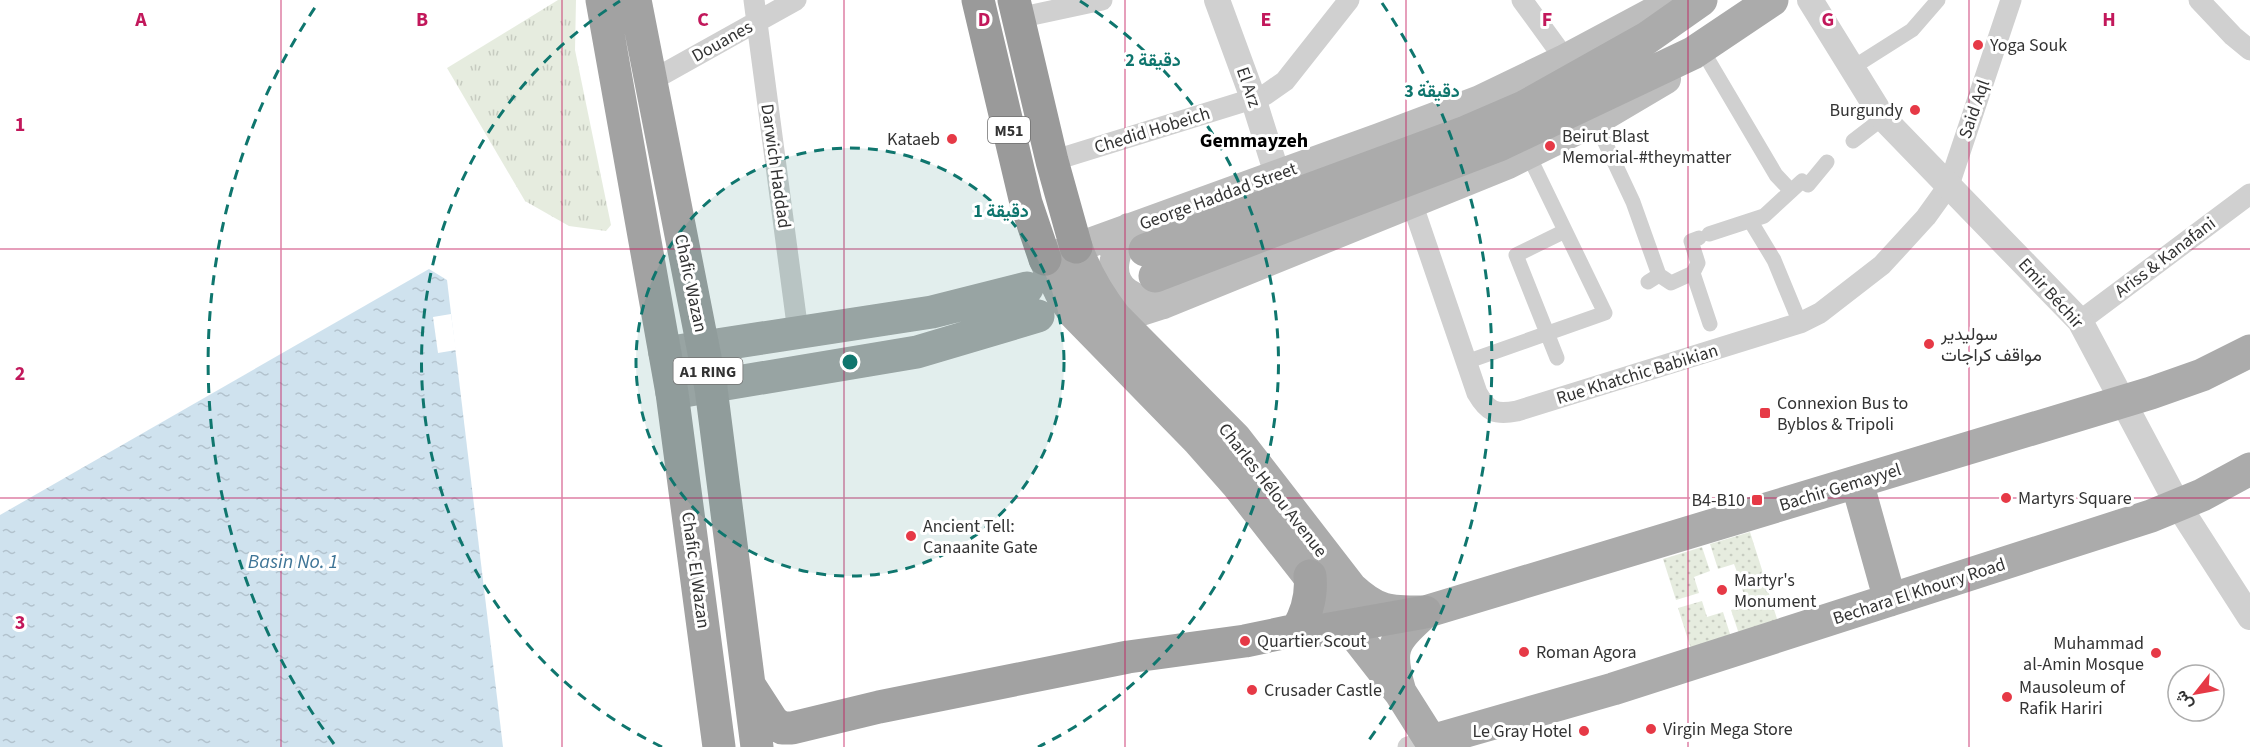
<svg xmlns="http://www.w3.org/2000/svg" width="2250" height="747" font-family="'Source Sans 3',Vazirmatn,sans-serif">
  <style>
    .grass { fill: url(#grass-tufts) }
    .park { fill: url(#park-dots) }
    .water { fill: url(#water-ripples) }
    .pier { fill: #fff }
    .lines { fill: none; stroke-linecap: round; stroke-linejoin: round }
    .pedestrian { stroke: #d0d0d0; stroke-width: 15 }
    .minor { stroke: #d0d0d0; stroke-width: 21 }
    .tertiary { stroke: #d0d0d0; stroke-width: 26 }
    .secondary { stroke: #bdbdbd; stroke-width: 30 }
    .primary { stroke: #ababab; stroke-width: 33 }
    .trunk { stroke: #a2a2a2; stroke-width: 33 }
    .motorway { stroke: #9a9a9a; stroke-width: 33 }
    .grid { fill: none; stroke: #c2185b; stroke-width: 1.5; stroke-opacity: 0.55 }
    .ring { fill: none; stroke: #0f766e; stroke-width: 3; stroke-dasharray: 10 8 }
    .poi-dot { fill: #e63946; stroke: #fff; stroke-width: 2 }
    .labels { text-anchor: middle; stroke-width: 6; stroke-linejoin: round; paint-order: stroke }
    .shield { fill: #fff; stroke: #707070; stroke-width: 1.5 }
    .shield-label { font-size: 16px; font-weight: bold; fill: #333 }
    .street-label { font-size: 18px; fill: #333; stroke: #fff }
    .poi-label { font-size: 18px; fill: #333; stroke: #fff; text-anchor: start }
    .neighbourhood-label { font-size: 20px; font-weight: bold; fill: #000; stroke: #fff }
    .water-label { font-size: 20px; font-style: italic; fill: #3f7597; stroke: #fff }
    .grid-label { font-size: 20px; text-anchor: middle; font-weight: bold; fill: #c2185b; stroke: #fff; stroke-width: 6; stroke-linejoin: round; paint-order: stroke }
    .centre { fill: #0f766e; stroke: #fff; stroke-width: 3 }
    .ring-label { font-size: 18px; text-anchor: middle; font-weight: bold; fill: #0f766e; stroke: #fff; stroke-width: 6; stroke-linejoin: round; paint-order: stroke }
  </style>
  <defs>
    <pattern id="grass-tufts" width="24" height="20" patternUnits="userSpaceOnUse" patternTransform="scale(1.5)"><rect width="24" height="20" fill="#e6ecdf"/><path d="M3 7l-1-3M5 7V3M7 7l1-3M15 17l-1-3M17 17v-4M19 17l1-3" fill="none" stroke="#c6cbc0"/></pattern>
    <pattern id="park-dots" width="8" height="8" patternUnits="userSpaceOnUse" patternTransform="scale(1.5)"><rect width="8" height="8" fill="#e6ecdf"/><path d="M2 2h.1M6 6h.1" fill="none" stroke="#c6cbc0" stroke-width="1.8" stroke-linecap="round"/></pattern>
    <pattern id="water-ripples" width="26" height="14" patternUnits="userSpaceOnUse" patternTransform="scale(1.5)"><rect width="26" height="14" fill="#cfe2ee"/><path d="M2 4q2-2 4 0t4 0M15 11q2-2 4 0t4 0" fill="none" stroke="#b2c2cd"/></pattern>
  </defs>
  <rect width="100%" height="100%" fill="#fff"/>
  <path class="grass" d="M558 0H576L575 50 611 225 606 231 569 226 525 201 447 68Z"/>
  <path class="park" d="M1750 532 1763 573 1740 580 1734 564 1718 569 1710 544Z
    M1702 547 1710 571 1694 577 1699 593 1676 600 1663 559Z
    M1765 581 1778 622 1739 634 1731 610 1747 605 1742 588Z
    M1702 601 1707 617 1723 612 1731 637 1691 649 1678 608Z"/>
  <path class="water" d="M429 269 447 280 503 747H0V515Z"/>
  <path class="pier" d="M451 314 456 350 438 353 433 317Z"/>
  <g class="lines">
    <path class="pedestrian" d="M1701 48 1776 175 1791 191
      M1852 68 1912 30 1938 0
      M1595 121 1633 202 1659 275
      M1853 141 1883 118
      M1751 222 1774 260 1800 323
      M1709 234 1764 216 1802 181 1808 185 1827 162
      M1693 273 1710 324
      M1648 282 1659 275 1671 283 1693 273 1698 263 1691 241 1699 238
      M1557 358 1516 255 1565 231
      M1466 362 1605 313 1528 154"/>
    <path class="minor" d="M754 0 798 332
      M1522 0 1565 59
      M2199 0 2233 36 2250 50
      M1018 18 1102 0
      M649 82 796 0
      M1052 161 1265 95 1285 81 1349 0
      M1412 203 1477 393C1488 412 1495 415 1517 411L1800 323 1820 313 1882 265 1926 217 1949 185 2011 0
      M2080 321 2250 194
      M1408 747 1431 741"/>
    <path class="tertiary" d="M1217 0 1253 98 1277 174
      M1810 0 1883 118 2080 321 2178 505 2250 617"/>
    <path class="secondary" d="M1129 228C1124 237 1117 248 1115 259 1108 291 1137 302 1163 304
      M1045 259 1379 138 1480 100 1565 59 1668 4 1685 0
      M1096 321 1135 313 1163 304 1508 164 1595 121 1666 79"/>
    <path class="primary" d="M1076 247C1085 273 1098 295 1115 317L1235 438 1351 588C1378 613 1390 612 1425 612L2151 393 2202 375 2250 351
      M1145 250 1466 132 1524 107 1647 38 1701 0
      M1045 259 1061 293 1075 314 1199 441 1237 484 1400 692 1431 741 1613 689 2151 516 2202 495 2250 469
      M1155 276 1499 145 1693 53 1772 0
      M665 353 932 312 1027 288
      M672 393 917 352 1038 316
      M1857 482 1890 600
      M1400 692C1387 648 1392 642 1425 612"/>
    <path class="trunk" d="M602 0 672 393 719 747
      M635 0 711 388 757 747
      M1297 630C1307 613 1312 596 1310 576
      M751 688 773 722 782 728H792L879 707 1128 657 1245 641 1297 630H1324L1425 612"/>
    <path class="motorway" d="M978 0 1026 203 1045 259
      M1014 0 1052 161 1076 247"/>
  </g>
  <path class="grid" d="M281 0V747M562 0V747M844 0V747M1125 0V747M1406 0V747M1688 0V747M1969 0V747M0 249H2250M0 498H2250"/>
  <circle cx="850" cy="362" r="214" fill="#0f766e" fill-opacity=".12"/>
  <g class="ring">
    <circle cx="850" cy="362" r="214"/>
    <path d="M662 747A428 428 0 0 1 620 1M1080 1A428 428 0 0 1 1038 747"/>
    <path d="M334 744A642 642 0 0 1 318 3M1382 3A642 642 0 0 1 1366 744"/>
  </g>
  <g class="poi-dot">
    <circle cx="1978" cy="45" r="6"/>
    <circle cx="1915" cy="110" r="6"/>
    <circle cx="952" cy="139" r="6"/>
    <circle cx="1550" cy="146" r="6"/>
    <circle cx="1929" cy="344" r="6"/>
    <rect x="1759" y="407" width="12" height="12" rx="3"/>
    <circle cx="2006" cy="498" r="6"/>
    <rect x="1751" y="494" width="12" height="12" rx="3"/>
    <circle cx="911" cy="536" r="6"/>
    <circle cx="1722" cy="590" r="6"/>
    <circle cx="1245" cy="641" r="6"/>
    <circle cx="1524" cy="652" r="6"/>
    <circle cx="2156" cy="653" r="6"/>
    <circle cx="1252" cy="690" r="6"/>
    <circle cx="2007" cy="697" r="6"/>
    <circle cx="1651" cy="729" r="6"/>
    <circle cx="1584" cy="731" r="6"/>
  </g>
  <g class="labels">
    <g class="shield">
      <rect x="988" y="117" width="42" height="26" rx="4.5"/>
      <rect x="673.5" y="358" width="69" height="26" rx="4.5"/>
    </g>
    <g class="shield-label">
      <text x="1009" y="136">M51</text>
      <text x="708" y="377">A1 RING</text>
    </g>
    <g class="street-label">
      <text transform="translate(722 41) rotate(-29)" y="6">Douanes</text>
      <text transform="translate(1249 87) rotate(71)" y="6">El Arz</text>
      <text transform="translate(1974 109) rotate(-71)" y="6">Said Aql</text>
      <text transform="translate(1152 130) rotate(-17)" y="6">Chedid Hobeich</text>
      <text transform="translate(776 166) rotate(82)" y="6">Darwich Haddad</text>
      <text transform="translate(1218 196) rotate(-20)" y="6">George Haddad Street</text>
      <text transform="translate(2165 257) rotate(-37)" y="6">Ariss &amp; Kanafani</text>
      <text transform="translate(691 283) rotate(78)" y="6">Chafic Wazan</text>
      <text transform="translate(2051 293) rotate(48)" y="6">Emir Béchir</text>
      <text transform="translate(1637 374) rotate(-17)" y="6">Rue Khatchic Babikian</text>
      <text transform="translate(1840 487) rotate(-17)" y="6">Bachir Gemayyel</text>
      <text transform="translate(1273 490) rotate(52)" y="6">Charles Hélou Avenue</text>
      <text transform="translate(696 570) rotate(82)" y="6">Chafic El Wazan</text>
      <text transform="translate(1919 591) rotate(-18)" y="6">Bechara El Khoury Road</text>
    </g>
    <g class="poi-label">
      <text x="1990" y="51">Yoga Souk</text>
      <text x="1903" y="116" text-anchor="end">Burgundy</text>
      <text x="1562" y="142">Beirut Blast<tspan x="1562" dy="21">Memorial-#theymatter</tspan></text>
      <text x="940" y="145" text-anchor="end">Kataeb</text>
      <text x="1941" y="340">سوليدير<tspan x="1941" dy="21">مواقف كراجات</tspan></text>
      <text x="1777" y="409">Connexion Bus to<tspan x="1777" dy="21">Byblos &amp; Tripoli</tspan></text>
      <text x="2018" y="504">Martyrs Square</text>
      <text x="1745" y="506" text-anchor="end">B4-B10</text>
      <text x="923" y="532">Ancient Tell:<tspan x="923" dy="21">Canaanite Gate</tspan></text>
      <text x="1734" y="586">Martyr's<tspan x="1734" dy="21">Monument</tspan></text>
      <text x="1257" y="647">Quartier Scout</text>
      <text x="2144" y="649" text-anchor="end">Muhammad<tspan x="2144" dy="21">al-Amin Mosque</tspan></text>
      <text x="1536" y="658">Roman Agora</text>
      <text x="2019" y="693">Mausoleum of<tspan x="2019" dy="21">Rafik Hariri</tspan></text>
      <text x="1264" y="696">Crusader Castle</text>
      <text x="1663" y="735">Virgin Mega Store</text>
      <text x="1572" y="737" text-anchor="end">Le Gray Hotel</text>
    </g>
    <g class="neighbourhood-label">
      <text x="1254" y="147">Gemmayzeh</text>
    </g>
    <g class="water-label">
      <text x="293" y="568">Basin No. 1</text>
    </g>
  </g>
  <g class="grid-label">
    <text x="141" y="26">A</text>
    <text x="422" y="26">B</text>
    <text x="703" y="26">C</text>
    <text x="984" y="26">D</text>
    <text x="1266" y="26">E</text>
    <text x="1547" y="26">F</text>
    <text x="1828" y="26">G</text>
    <text x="2109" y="26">H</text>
    <text x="20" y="131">1</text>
    <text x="20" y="380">2</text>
    <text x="20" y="629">3</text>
  </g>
  <circle cx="850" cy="362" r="9" class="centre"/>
  <g class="ring-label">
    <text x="1153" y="66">2 دقيقة</text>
    <text x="1432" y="97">3 دقيقة</text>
    <text x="1001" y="217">1 دقيقة</text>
  </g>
  <g transform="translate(2196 693) rotate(239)"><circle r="28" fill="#ffffff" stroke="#adadad" stroke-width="1.5"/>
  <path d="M0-4.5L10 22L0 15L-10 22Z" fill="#e63946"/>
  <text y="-9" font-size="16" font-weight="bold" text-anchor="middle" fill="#333333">ش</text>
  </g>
</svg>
